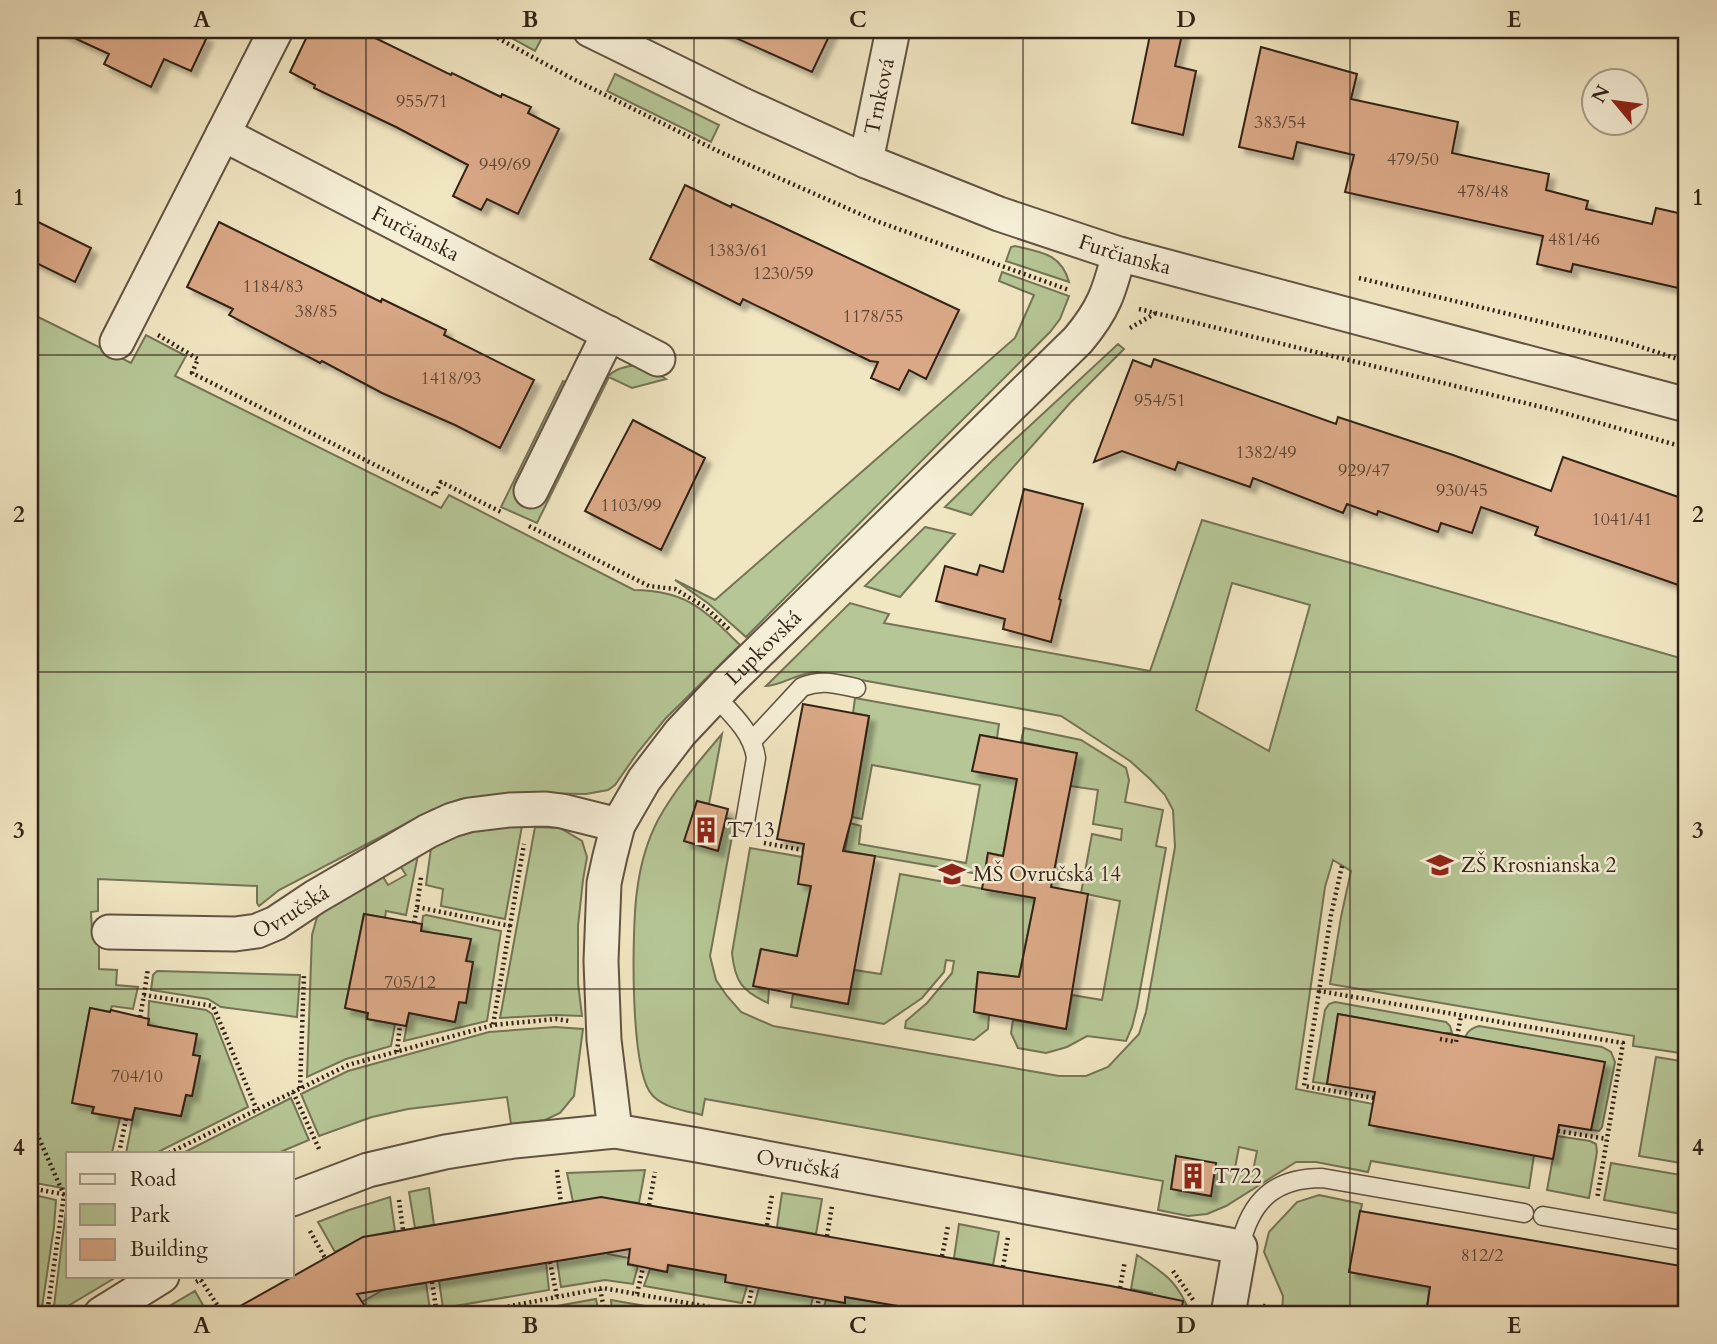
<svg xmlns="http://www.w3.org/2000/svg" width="1717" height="1344" font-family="Cardo,serif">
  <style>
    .green { fill: #b6c696; stroke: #747456; stroke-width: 2; fill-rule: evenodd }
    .building { fill: #daa886; stroke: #332217; stroke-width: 2; filter: url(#shadow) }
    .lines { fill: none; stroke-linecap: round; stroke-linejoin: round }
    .lane-casing { stroke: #625342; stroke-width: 21 }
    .street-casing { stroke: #625342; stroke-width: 37 }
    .path { stroke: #332217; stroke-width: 4.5; stroke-dasharray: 2 3.5; stroke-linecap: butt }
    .lane { stroke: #f6efd7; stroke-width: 18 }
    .street { stroke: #f6efd7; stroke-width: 33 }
    .grid { fill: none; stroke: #332217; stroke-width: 2; stroke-opacity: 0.55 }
    .labels { text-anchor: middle; stroke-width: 5; stroke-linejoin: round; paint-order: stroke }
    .number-label { font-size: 18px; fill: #5d4433 }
    .street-label { font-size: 21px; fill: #332217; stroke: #f6efd7 }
    .poi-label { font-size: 21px; fill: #332217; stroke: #f6efd7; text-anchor: start }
    .neatline { fill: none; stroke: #332217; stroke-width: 2.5 }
    .grid-label { font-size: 23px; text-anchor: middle; font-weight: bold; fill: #332217 }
  </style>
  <defs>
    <filter id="shadow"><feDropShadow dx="6" dy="6" stdDeviation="2" flood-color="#0004"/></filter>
  </defs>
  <rect width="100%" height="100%" fill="#f1e6c2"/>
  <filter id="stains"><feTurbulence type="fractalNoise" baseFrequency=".00286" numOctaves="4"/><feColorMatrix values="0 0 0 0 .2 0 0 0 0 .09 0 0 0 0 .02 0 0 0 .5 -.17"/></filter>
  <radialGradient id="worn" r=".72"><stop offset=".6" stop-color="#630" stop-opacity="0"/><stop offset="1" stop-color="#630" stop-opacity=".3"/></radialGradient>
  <path class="green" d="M497 30H536L544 34 535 51Z
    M615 74 719 125 711 142 607 91Z
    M1015 246C1040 252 1061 253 1069 282L1006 261 1011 247Z
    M1002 272 1069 296 1060 319 1050 332 746 637 709 604 675 580 715 600 1015 338 1034 295 999 281Z
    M30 313 131 363 146 335 186 356 175 376 441 508 449 495 634 590C688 591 703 609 740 645L665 719 638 752 615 785 608 790 586 794 526 793 461 799 432 810 279 890 259 906 257 903V886L98 879V911L91 912 92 932H99V969L117 970 116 985 138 987 133 1009 112 1006 110 1012 90 1008 73 1103 94 1107 92 1113 120 1118 112 1153H68V1189L30 1182Z
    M1118 344 1124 349 1070 403 971 515 945 507 995 458Z
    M636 365 649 368 666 379 632 388 609 377 537 523 501 507 563 381 568 383 601 385C610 371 620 367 636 365Z
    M1202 520 1687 660V1054L1633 1046 1634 1036 1330 984 1341 917 1351 871 1333 860 1325 887 1296 1089 1373 1104 1370 1125 1534 1155 1529 1188 1371 1161 1368 1172 1316 1162H1296L1226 1206 1207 1214 1188 1216 1158 1210 1163 1181 705 1099 702 1115C686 1111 665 1108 653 1096 629 1073 632 925 637 891 640 867 647 841 658 820 675 789 699 761 722 734L709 804 697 801 685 841 718 850 726 818 735 820 710 956 716 980 727 996 741 1012 773 1026 1059 1076H1086L1108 1067 1139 1034 1146 1012 1175 847 1173 810 1165 795 1150 779 1130 761 1061 716 817 672C798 672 782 686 766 686L850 603 889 614 884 623 1150 671ZM1232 583 1310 605 1269 751 1196 710ZM1239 1147 1257 1151 1253 1171 1235 1168ZM1176 1156 1210 1196 1171 1189Z
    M925 527 955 534 900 597 865 586Z
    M855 698 999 724 997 738 980 735 973 771 1017 779 1003 856 988 853 985 875 845 851 850 823 861 826 859 844 966 863 980 785 872 765 862 819 852 817 869 716 853 713Z
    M1024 728 1081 740 1126 768 1129 780 1125 802 1163 810 1156 846 1166 848 1137 1007 1132 1027 1126 1041 1087 1036 1067 1047 1046 1053 1018 1048 1011 1033 1013 1020 1066 1029 1072 995 1102 1000 1120 901 1081 893 1092 834 1121 840 1122 829 1093 824 1098 790 1070 786 1076 753 1021 742Z
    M522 826 505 919 441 906 443 889 426 885 431 848C464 829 484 829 522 826Z
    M535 827 560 828 582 841 587 857 583 880 578 926V983L582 1016 555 1015 500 1018Z
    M750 848 802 857 811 886 797 956 760 950 754 986 769 989 768 1003C742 991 735 982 732 953Z
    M418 855 406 915 386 911 385 918 364 914 345 1008 368 1013 367 1019 395 1024 391 1046 346 1059 307 1077 312 935 317 917 325 908 382 875 388 885 406 875 399 864Z
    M900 874 1035 898 1019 977 978 972 974 1012 989 1015 988 1029 974 1040 905 1028 906 1021 927 1003 952 973 954 961 946 960 944 972 922 998 884 1024 791 1007 793 994 848 1004 854 970 881 974Z
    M426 915 501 931 487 1021 404 1041 409 1013 455 1022 459 1002 466 1003V961L471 939 421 931 423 916Z
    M157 971 300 975 297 1017 221 1007 208 999 151 990 153 975Z
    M149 1001 206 1010 212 1014 248 1107 156 1153H126L135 1108 181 1116 186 1095 192 1096 199 1057 193 1055 196 1034 148 1025Z
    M1335 1002 1446 1022 1450 1026 1452 1033H1441L1338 1014 1327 1084 1313 1082 1325 1010 1329 1004Z
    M1479 1026 1602 1047 1611 1052 1615 1062 1602 1127 1599 1131 1591 1130 1604 1062 1470 1038 1462 1050C1465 1037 1465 1030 1479 1026Z
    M555 1027 583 1029 574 1096 560 1113 545 1120 511 1124 507 1097 408 1109 372 1117 319 1136 301 1094 348 1071 489 1032Z
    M1656 1057 1687 1062V1164L1639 1156Z
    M291 1098 309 1140 278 1153H183Z
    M1557 1136 1590 1141 1596 1144 1597 1152 1589 1198 1547 1190Z
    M1611 1163 1687 1176V1215L1604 1200Z
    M645 1170 639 1203 617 1200 608 1254 629 1258 628 1265 638 1266 633 1284 605 1280 561 1287 557 1261 603 1253 573 1202 567 1173Z
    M429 1188 434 1225 415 1228 409 1192Z
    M782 1193 822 1199 816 1234 777 1227Z
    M30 1194 56 1200 54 1227 41 1314H30Z
    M1319 1195 1362 1204 1349 1272 1430 1287 1426 1314H1282L1283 1296 1264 1252 1269 1232 1297 1202Z
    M390 1197 395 1231 375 1235 385 1289 426 1283 430 1310 407 1314H359V1312L362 1302 381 1291 353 1243 335 1252 318 1222 349 1210Z
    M67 1202H68V1276H118L68 1306 61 1314H53Z
    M959 1224 999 1232 993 1265 954 1258Z
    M1137 1255C1164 1273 1179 1282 1190 1314H1149L1152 1293 1131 1289Z
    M546 1263 549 1290 443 1308 439 1281Z
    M668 1265 726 1275 747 1286 742 1303 644 1286 650 1269 667 1272Z
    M759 1288 813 1297 809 1314 754 1306Z
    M195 1291 208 1314H156Z
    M845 1297 904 1307 903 1313 909 1314H822L826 1300 845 1302Z
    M596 1299 599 1314H512Z
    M611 1300 692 1314H612Z"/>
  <path class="building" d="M57 30H190L207 37 191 71 164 59 151 87 104 64 109 54Z
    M310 30H376L373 37 451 75 452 73 501 97 502 94 531 107 528 113 559 129 518 214 487 199 481 210 453 196 468 165 396 127 314 88 315 85 290 72Z
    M718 30H832L812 72Z
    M1151 30H1183L1175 66 1196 71 1183 135 1132 123Z
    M1261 47 1357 74 1351 99 1458 122 1452 153 1549 174 1546 190 1588 201 1586 209 1652 224 1656 208 1687 215V290L1573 264 1571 272 1537 264 1543 236 1345 192 1354 155 1297 142 1293 159 1239 147Z
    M685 185 731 207 732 204 778 225 959 310 926 379 909 370 899 390 871 378 878 362 870 361 743 299 740 305 650 259Z
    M30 218 91 248 75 282 30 260Z
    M219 222 381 302 382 299 446 330 444 335 534 380 500 448 455 425 382 393 322 361 320 363 229 315 233 309 187 287Z
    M1154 359 1336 424 1338 417 1453 455 1551 491 1563 457 1687 500V588L1535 535 1538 527 1481 507 1472 533 1441 523 1438 532 1378 511 1377 515 1347 504 1343 513 1253 478 1250 487 1178 462 1175 470 1122 451 1094 462 1133 360 1151 367Z
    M633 420 705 458 661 550 585 511Z
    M1024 489 1083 504 1059 599 1061 600 1051 642 1003 629 1005 619 936 601 945 566 977 575 980 565 1003 572Z
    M803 704 869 716 852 817 843 851 875 856 848 1004 753 986 761 949 797 956 811 886 798 884 804 844 777 839Z
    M980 735 1077 753 1051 887 1088 894 1066 1029 974 1012 978 972 1019 977 1035 898 982 889 988 853 1003 856 1017 779 972 771Z
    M697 801 728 809 718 851 684 841Z
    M364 914 422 924 421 931 471 939 466 961 473 962 466 1003 459 1002 455 1022 409 1013 406 1026 367 1019 368 1013 345 1008Z
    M90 1008 110 1012 111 1010 149 1019 148 1025 197 1034 193 1055 200 1056 192 1096 186 1095 181 1116 135 1108 132 1120 92 1113 94 1107 72 1103Z
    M1338 1014 1605 1062 1591 1130 1559 1125 1553 1159 1369 1125 1375 1092 1327 1084Z
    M1176 1156 1216 1163 1211 1196 1171 1189Z
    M601 1197 1111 1286 1183 1301 1181 1314H903L904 1307 845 1297V1303L725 1282 726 1275 668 1265 667 1272 628 1264 630 1249 357 1294 370 1314H226L363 1237Z
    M1360 1211 1687 1267V1314H1606L1568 1307 1567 1314H1426L1430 1287 1349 1272Z"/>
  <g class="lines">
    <g class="lane-casing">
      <path id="lane" d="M715 696C732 714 753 733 756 758L745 822
        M752 741 802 687C822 679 836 684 856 688
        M1543 1216 1687 1241
        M1240 1247C1250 1201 1274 1178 1322 1178L1524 1213"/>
    </g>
    <g class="street-casing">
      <g id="street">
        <path id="s1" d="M590 30 743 105 866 161 999 214 1119 254 1687 405"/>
        <path id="s2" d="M223 134 658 359"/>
        <path id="s3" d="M866 161 893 30"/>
        <path d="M117 342 276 30"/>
        <path d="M531 491 609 333"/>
        <path id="s4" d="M109 932 235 934 257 931 276 923 315 897 428 831 452 820 469 815 509 810 546 809 562 811 618 825"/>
        <path id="s5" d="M615 1131 604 1040 601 961 604 883 610 856 618 825 644 780 680 733 727 683 1078 340C1104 309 1109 292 1119 254"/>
        <path id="s6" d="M292 1199 368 1170 445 1152 514 1141 615 1131 697 1145 1240 1247 1228 1314"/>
        <path d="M101 1314 162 1276"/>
      </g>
    </g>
    <path class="path" d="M483 30 573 79 720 152 876 221 1069 290
      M1359 278 1629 343 1687 362
      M1139 309 1554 410 1687 448
      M1130 328 1156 313
      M158 335 198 359 192 373 435 495 441 482 503 513
      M529 526 649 586 675 589 705 607 730 630
      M764 843 803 850
      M1342 866 1331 915 1319 991 1623 1043 1597 1199
      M417 907 421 877
      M414 923 417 907 510 926 493 1025
      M510 926 524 844
      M1319 991 1304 1086 1374 1098
      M144 995 148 968
      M140 1017 144 995 213 1006 257 1110
      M1440 1039 1456 1042 1461 1016
      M397 1052 400 1025
      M300 1088 304 974
      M293 1092 320 1151
      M30 1118 64 1195 47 1314
      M1558 1131 1607 1139
      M119 1153 126 1119
      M169 1153 348 1065 493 1025 556 1019 569 1021
      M557 1170 561 1204
      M30 1188 68 1195
      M399 1200 403 1230
      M649 1205 655 1172
      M767 1225 772 1195
      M310 1231 325 1258
      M827 1236 832 1206
      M942 1256 948 1226
      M550 1262 557 1297
      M1003 1267 1008 1237
      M1173 1271 1194 1301
      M201 1280 223 1314
      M196 1282 207 1276
      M432 1282 437 1314
      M1120 1288 1125 1261
      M600 1289 605 1314
      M637 1294 643 1267
      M1263 1306 1275 1308V1314
      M470 1314 603 1288 749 1314
      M747 1314 752 1287
      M816 1314 819 1298"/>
    <use href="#lane" class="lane"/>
    <use href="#street" class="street"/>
  </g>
  <path class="grid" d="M366 30V1314M694 30V1314M1023 30V1314M1350 30V1314M30 355H1687M30 672H1687M30 989H1687"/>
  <defs>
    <g id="building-bare" transform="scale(2.1)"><path d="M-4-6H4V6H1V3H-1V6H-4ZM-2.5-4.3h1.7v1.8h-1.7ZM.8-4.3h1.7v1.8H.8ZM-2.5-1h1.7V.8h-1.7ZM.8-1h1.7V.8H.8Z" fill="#8f2418" stroke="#f6efd7" stroke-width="2.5" paint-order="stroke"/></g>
    <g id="school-bare" transform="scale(2.1)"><path d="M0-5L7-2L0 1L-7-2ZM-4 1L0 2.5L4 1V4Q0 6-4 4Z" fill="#8f2418" stroke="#f6efd7" stroke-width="2.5" paint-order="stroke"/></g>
  </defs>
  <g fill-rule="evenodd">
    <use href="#building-bare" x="706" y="830"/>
    <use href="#school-bare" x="1440" y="865"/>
    <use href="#school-bare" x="952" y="874"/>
    <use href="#building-bare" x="1193" y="1176"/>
  </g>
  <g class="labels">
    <g class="number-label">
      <text x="422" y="107">955/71</text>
      <text x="1280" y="128">383/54</text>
      <text x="1413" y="165">479/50</text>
      <text x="505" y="170">949/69</text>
      <text x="1483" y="197">478/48</text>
      <text x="1574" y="245">481/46</text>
      <text x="738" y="256">1383/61</text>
      <text x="783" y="279">1230/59</text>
      <text x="273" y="292">1184/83</text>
      <text x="316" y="317">38/85</text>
      <text x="873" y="322">1178/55</text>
      <text x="451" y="384">1418/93</text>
      <text x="1160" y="406">954/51</text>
      <text x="1266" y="458">1382/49</text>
      <text x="1364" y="476">929/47</text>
      <text x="1462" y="496">930/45</text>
      <text x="631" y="511">1103/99</text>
      <text x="1622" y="525">1041/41</text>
      <text x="410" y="988">705/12</text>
      <text x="137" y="1082">704/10</text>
      <text x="1482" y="1261">812/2</text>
    </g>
    <g class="street-label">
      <text dy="7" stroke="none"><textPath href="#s3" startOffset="66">Trnková</textPath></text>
      <text dy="7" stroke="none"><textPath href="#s2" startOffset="217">Furčianska</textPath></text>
      <text dy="7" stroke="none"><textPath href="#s1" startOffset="581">Furčianska</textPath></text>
      <text dy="7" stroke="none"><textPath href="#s5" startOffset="539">Lupkovská</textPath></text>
      <text dy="7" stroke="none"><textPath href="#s4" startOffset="187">Ovručská</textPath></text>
      <text dy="7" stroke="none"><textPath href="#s6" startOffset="518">Ovručská</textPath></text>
    </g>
    <g class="poi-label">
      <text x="727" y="837">T713</text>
      <text x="1461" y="872">ZŠ Krosnianska 2</text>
      <text x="973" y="881">MŠ Ovručská 14</text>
      <text x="1214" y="1183">T722</text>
    </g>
  </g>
  <rect width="1717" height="1344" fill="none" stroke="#f1e6c2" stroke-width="77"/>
  <rect x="66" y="1152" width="228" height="126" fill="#f6efd7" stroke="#a89d8a" stroke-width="2"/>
  <rect x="80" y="1174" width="35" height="10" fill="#f6efd7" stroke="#a89d8a" stroke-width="2"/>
  <text x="130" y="1186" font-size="21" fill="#332217">Road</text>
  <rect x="80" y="1204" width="35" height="21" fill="#b6c696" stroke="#a89d8a" stroke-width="2"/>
  <text x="130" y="1222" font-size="21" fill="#332217">Park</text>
  <rect x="80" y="1239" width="35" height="21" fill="#daa886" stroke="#a89d8a" stroke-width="2"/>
  <text x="130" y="1256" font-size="21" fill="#332217">Building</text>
  <g transform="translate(1615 102) rotate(299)"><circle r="33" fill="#f6efd7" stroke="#a89d8a" stroke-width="2"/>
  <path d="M0-5L12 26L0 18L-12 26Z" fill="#8f2418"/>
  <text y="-10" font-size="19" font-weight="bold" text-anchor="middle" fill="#332217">N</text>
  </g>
  <rect x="38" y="38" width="1640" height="1268" class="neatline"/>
  <g class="grid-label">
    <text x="202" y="27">A</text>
    <text x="530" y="27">B</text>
    <text x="858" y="27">C</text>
    <text x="1186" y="27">D</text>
    <text x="1514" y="27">E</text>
    <text x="19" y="205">1</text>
    <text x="1698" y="205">1</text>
    <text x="19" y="522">2</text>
    <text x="1698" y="522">2</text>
    <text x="19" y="838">3</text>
    <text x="1698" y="838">3</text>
    <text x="19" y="1155">4</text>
    <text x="1698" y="1155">4</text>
    <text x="202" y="1333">A</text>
    <text x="530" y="1333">B</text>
    <text x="858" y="1333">C</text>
    <text x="1186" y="1333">D</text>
    <text x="1514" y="1333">E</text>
  </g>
  <rect width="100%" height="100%" filter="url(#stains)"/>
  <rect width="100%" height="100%" fill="url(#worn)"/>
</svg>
